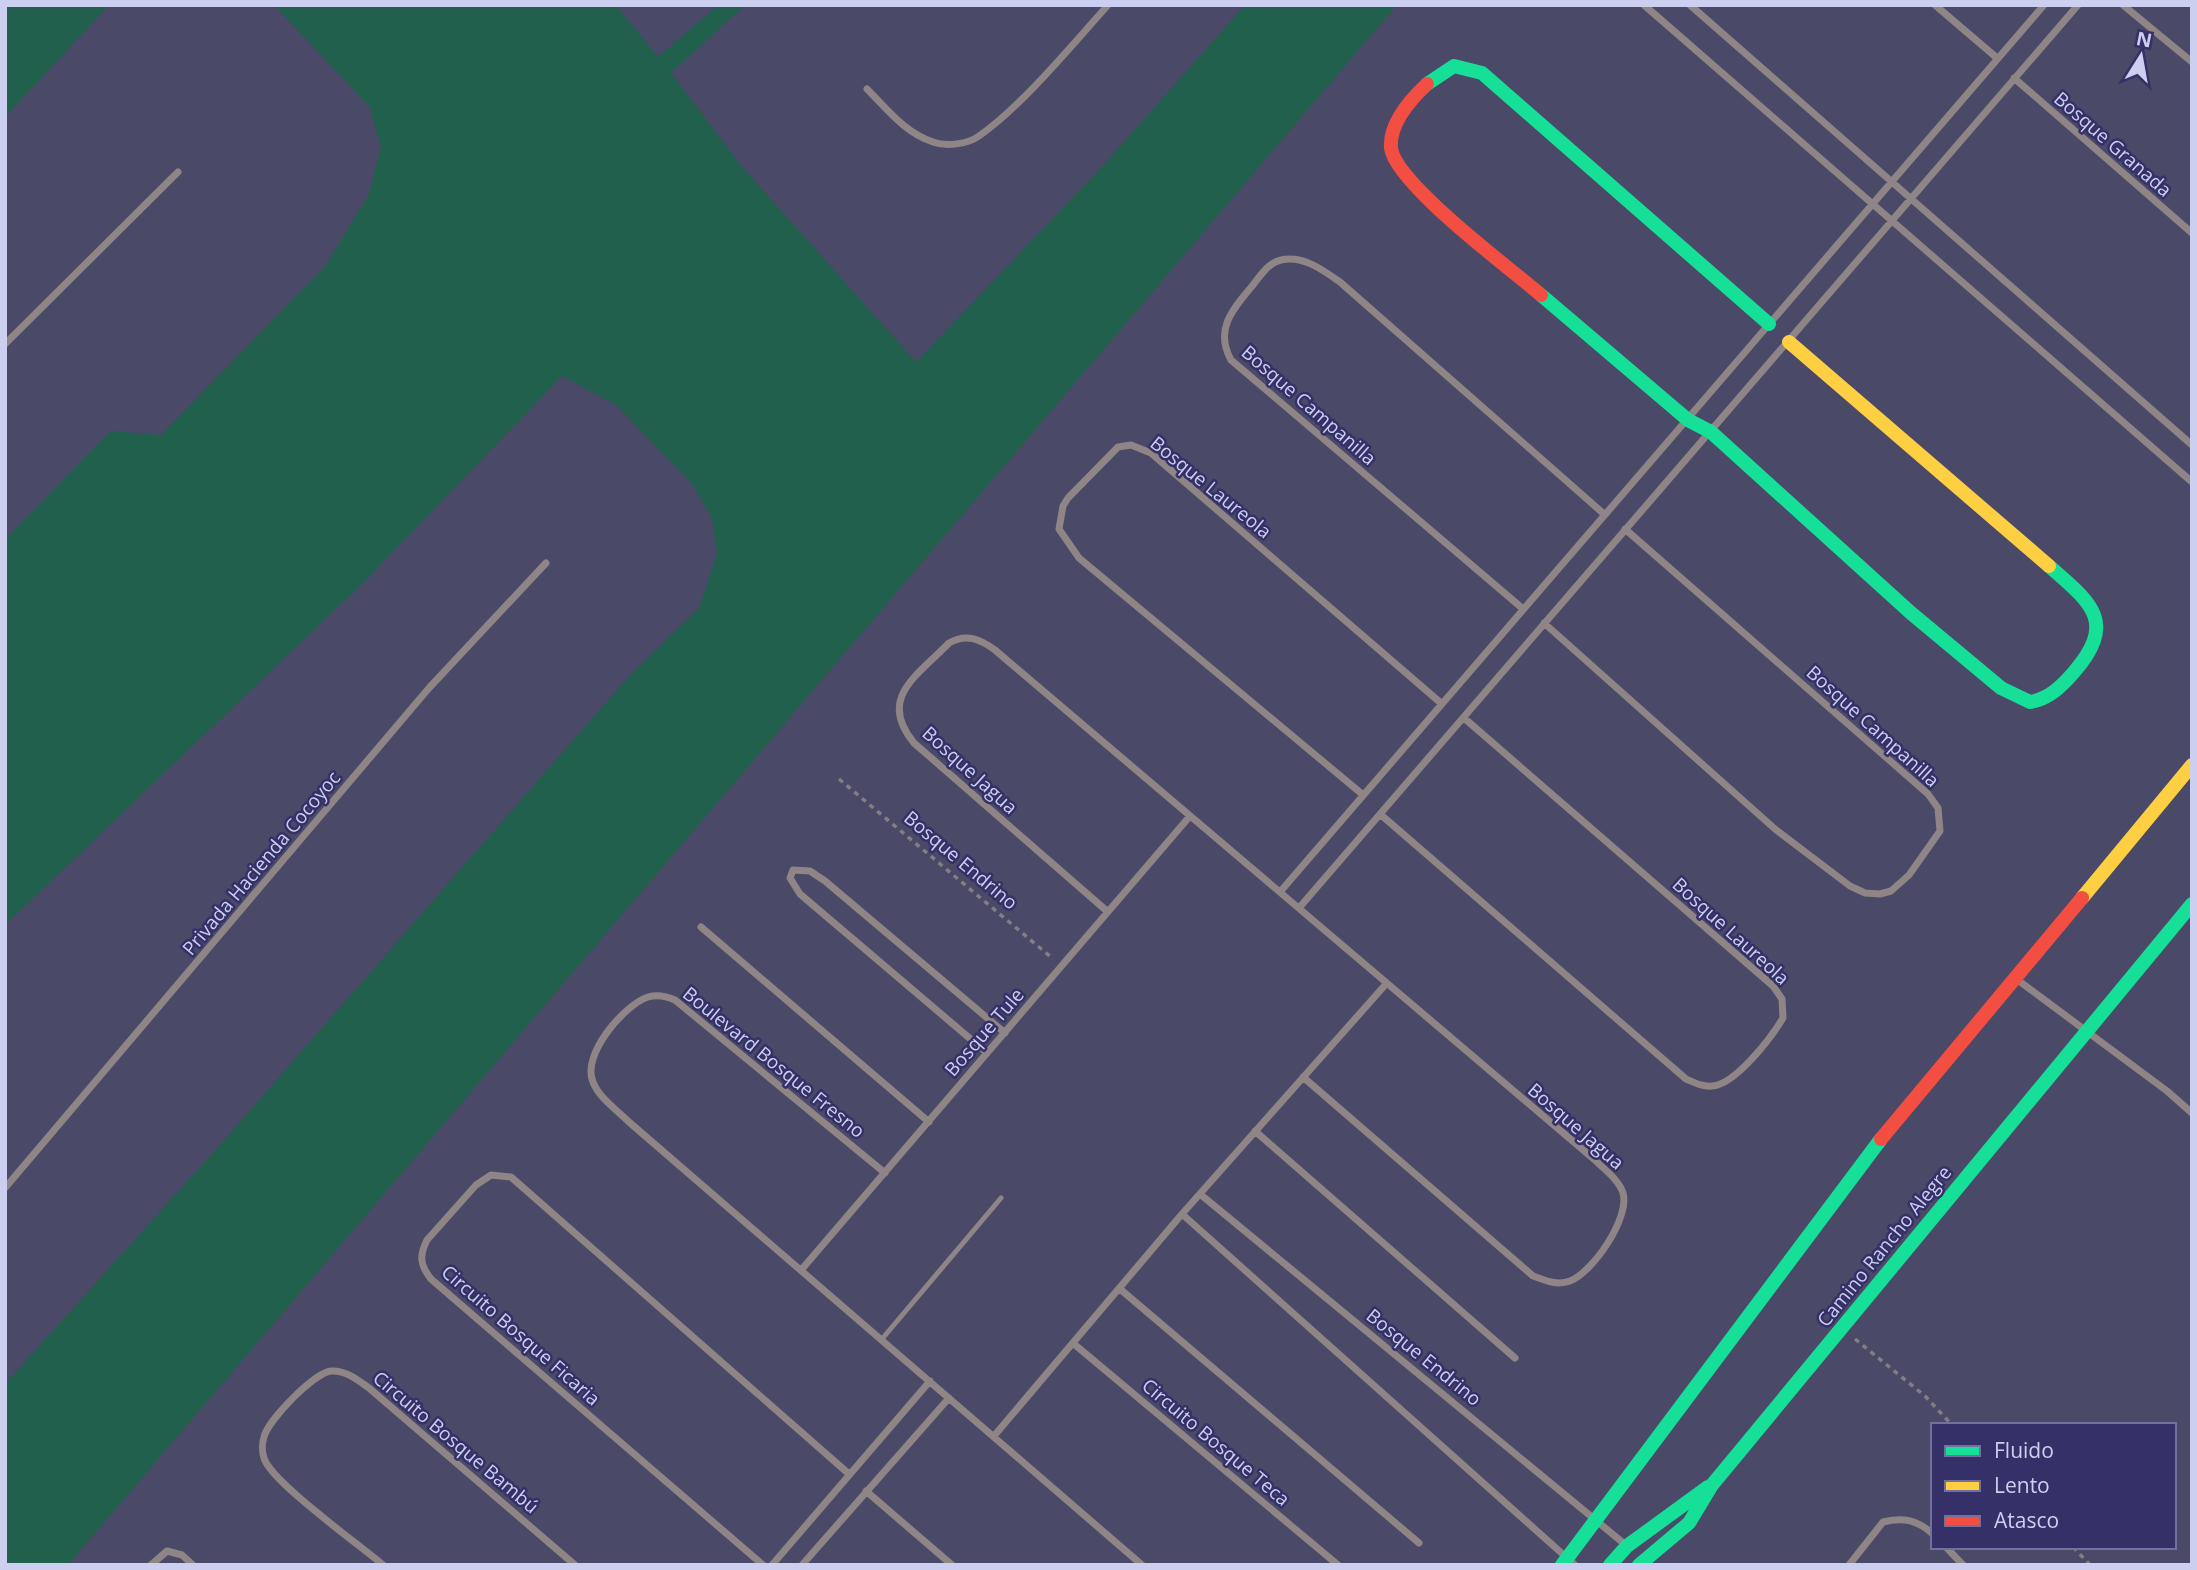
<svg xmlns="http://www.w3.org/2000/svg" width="2197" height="1570" font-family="'Open Sans',sans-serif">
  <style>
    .green { fill: #21604d }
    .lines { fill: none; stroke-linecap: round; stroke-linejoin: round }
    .path { stroke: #837d85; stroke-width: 3.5; stroke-dasharray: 5 5; stroke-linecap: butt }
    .lane { stroke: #8f8586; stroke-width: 5 }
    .street { stroke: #8f8586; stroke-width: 7 }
    .fast { stroke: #16e098; stroke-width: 14 }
    .slow { stroke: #ffcf43; stroke-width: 14 }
    .jam { stroke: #f24e42; stroke-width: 14 }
    .labels { text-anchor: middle; stroke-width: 5; stroke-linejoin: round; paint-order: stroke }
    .street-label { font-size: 19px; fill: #cdcff1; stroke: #353168 }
  </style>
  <rect width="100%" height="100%" fill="#4a4967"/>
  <path class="green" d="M5 5H109L5 117Z
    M274 5H616L658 57 718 5H745L671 73 743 168 916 362 1100 169 1245 5H1397L68 1565H5V1384L211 1155 631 674 699 608 717 554 712 518 692 484 616 405 562 376 362 584 5 925V539L111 431 161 435 326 265 369 194 381 146 369 106Z"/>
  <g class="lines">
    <path class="path" d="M839 779 1052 958
      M1855 1339 1925 1396 1952 1425
      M2073 1547 2090 1565"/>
    <path class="lane" d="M882 1339 1001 1198"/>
    <path class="street" d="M1644 5 2192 482
      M1690 5 2192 445
      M1935 5 1997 58
      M2123 5 2192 62
      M2014 78 2192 233
      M867 89C887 109 905 133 933 142 946 147 968 144 979 136 1022 106 1072 45 1108 5
      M5 344 178 172
      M1522 608 1231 360C1214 329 1233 309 1253 285 1261 275 1268 263 1281 260 1303 255 1323 270 1340 282L1604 514
      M1544 623 1775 829 1850 886 1865 893 1880 894 1891 891 1909 875 1940 831 1938 808 1928 794 1625 529
      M1362 794 1079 558 1059 529 1063 506 1068 498 1118 447 1131 445 1151 453 1442 704
      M1380 814 1686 1079C1695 1083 1703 1087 1712 1086 1735 1085 1771 1038 1783 1018L1782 999 1773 986 1464 718
      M1280 892 2044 5
      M1299 908 2078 5
      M1108 912 914 743C877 698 917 676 949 643 966 633 980 639 995 650L1595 1160C1605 1170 1619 1180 1623 1193 1630 1218 1593 1272 1570 1281 1557 1286 1544 1280 1533 1276L1303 1077
      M701 927 929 1122
      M2015 978 2167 1091 2192 1113
      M987 1053 800 894 790 878 793 870 810 871 825 881 1005 1033
      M1255 1131 1515 1358
      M885 1173 675 1000C666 996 658 994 648 997 624 1005 581 1055 593 1082 599 1098 617 1110 629 1122L1142 1565
      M5 1188 429 688 546 563
      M1200 1194 1627 1546
      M1182 1214 1575 1565
      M802 1269 1190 816
      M1120 1289 1419 1543
      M1074 1344 1338 1565
      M994 1436 1182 1214 1386 984
      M866 1491 952 1565
      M1946 1547 1963 1565
      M151 1565 167 1551 182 1555 193 1565
      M383 1565C361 1546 270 1481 264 1458 262 1452 262 1443 264 1437 268 1420 314 1373 331 1371 346 1370 358 1380 369 1388L575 1565
      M763 1565 431 1279C420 1265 419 1256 427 1240L476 1185 491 1175 511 1177 849 1474
      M772 1565 930 1381
      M802 1565 949 1398
      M1849 1565 1883 1522C1904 1517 1917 1520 1933 1534"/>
    <path class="fast" d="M1427 84 1454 66 1482 73 1769 324
      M1541 295 1688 420 1711 432 1911 613 2001 688 2030 702C2049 699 2062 686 2074 672 2118 621 2090 602 2049 566
      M1562 1565 1881 1139
      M1610 1565 1627 1546 1708 1487
      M1639 1565 1689 1523 1712 1485 2192 904"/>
    <path class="slow" d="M1789 342 2049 566
      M2082 898 2192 765"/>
    <path class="jam" d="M1427 84C1411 99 1389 124 1391 148 1395 183 1511 269 1541 295
      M1881 1139 2082 898"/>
  </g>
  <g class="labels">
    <g class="street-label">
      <text transform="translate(2113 144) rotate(41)" y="7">Bosque Granada</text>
      <text transform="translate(1309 405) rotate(41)" y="7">Bosque Campanilla</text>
      <text transform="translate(1211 487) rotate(39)" y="7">Bosque Laureola</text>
      <text transform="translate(1873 726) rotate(42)" y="7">Bosque Campanilla</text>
      <text transform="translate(970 770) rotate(42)" y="7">Bosque Jagua</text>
      <text transform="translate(961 860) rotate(40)" y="7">Bosque Endrino</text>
      <text transform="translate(261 863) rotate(-50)" y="7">Privada Hacienda Cocoyoc</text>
      <text transform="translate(1731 931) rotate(42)" y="7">Bosque Laureola</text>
      <text transform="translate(984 1032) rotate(-49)" y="7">Bosque Tule</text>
      <text transform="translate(774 1062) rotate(39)" y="7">Boulevard Bosque Fresno</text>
      <text transform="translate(1576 1126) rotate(41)" y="7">Bosque Jagua</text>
      <text transform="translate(1884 1246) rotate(-51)" y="7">Camino Rancho Alegre</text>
      <text transform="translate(521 1335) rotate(41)" y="7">Circuito Bosque Ficaria</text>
      <text transform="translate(1424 1357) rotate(39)" y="7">Bosque Endrino</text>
      <text transform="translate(456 1442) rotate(40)" y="7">Circuito Bosque Bambú</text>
      <text transform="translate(1216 1442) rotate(40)" y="7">Circuito Bosque Teca</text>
    </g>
  </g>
  <rect width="2197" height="1570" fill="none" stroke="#cdcff1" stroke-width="14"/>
  <rect x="1931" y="1423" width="245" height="126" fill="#353168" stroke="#72709f" stroke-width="2"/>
  <rect x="1945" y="1446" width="35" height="10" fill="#16e098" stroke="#72709f" stroke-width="2"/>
  <text x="1994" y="1458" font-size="21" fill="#cdcff1">Fluido</text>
  <rect x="1945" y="1481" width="35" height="10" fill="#ffcf43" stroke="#72709f" stroke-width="2"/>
  <text x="1994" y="1493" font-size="21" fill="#cdcff1">Lento</text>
  <rect x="1945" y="1516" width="35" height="10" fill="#f24e42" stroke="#72709f" stroke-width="2"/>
  <text x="1994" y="1528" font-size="21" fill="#cdcff1">Atasco</text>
  <g transform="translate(2141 56) rotate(11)" stroke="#353168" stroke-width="5" paint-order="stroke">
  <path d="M0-5L12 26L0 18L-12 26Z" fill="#cdcff1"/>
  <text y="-10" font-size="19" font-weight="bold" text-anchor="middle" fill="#cdcff1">N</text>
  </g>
</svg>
